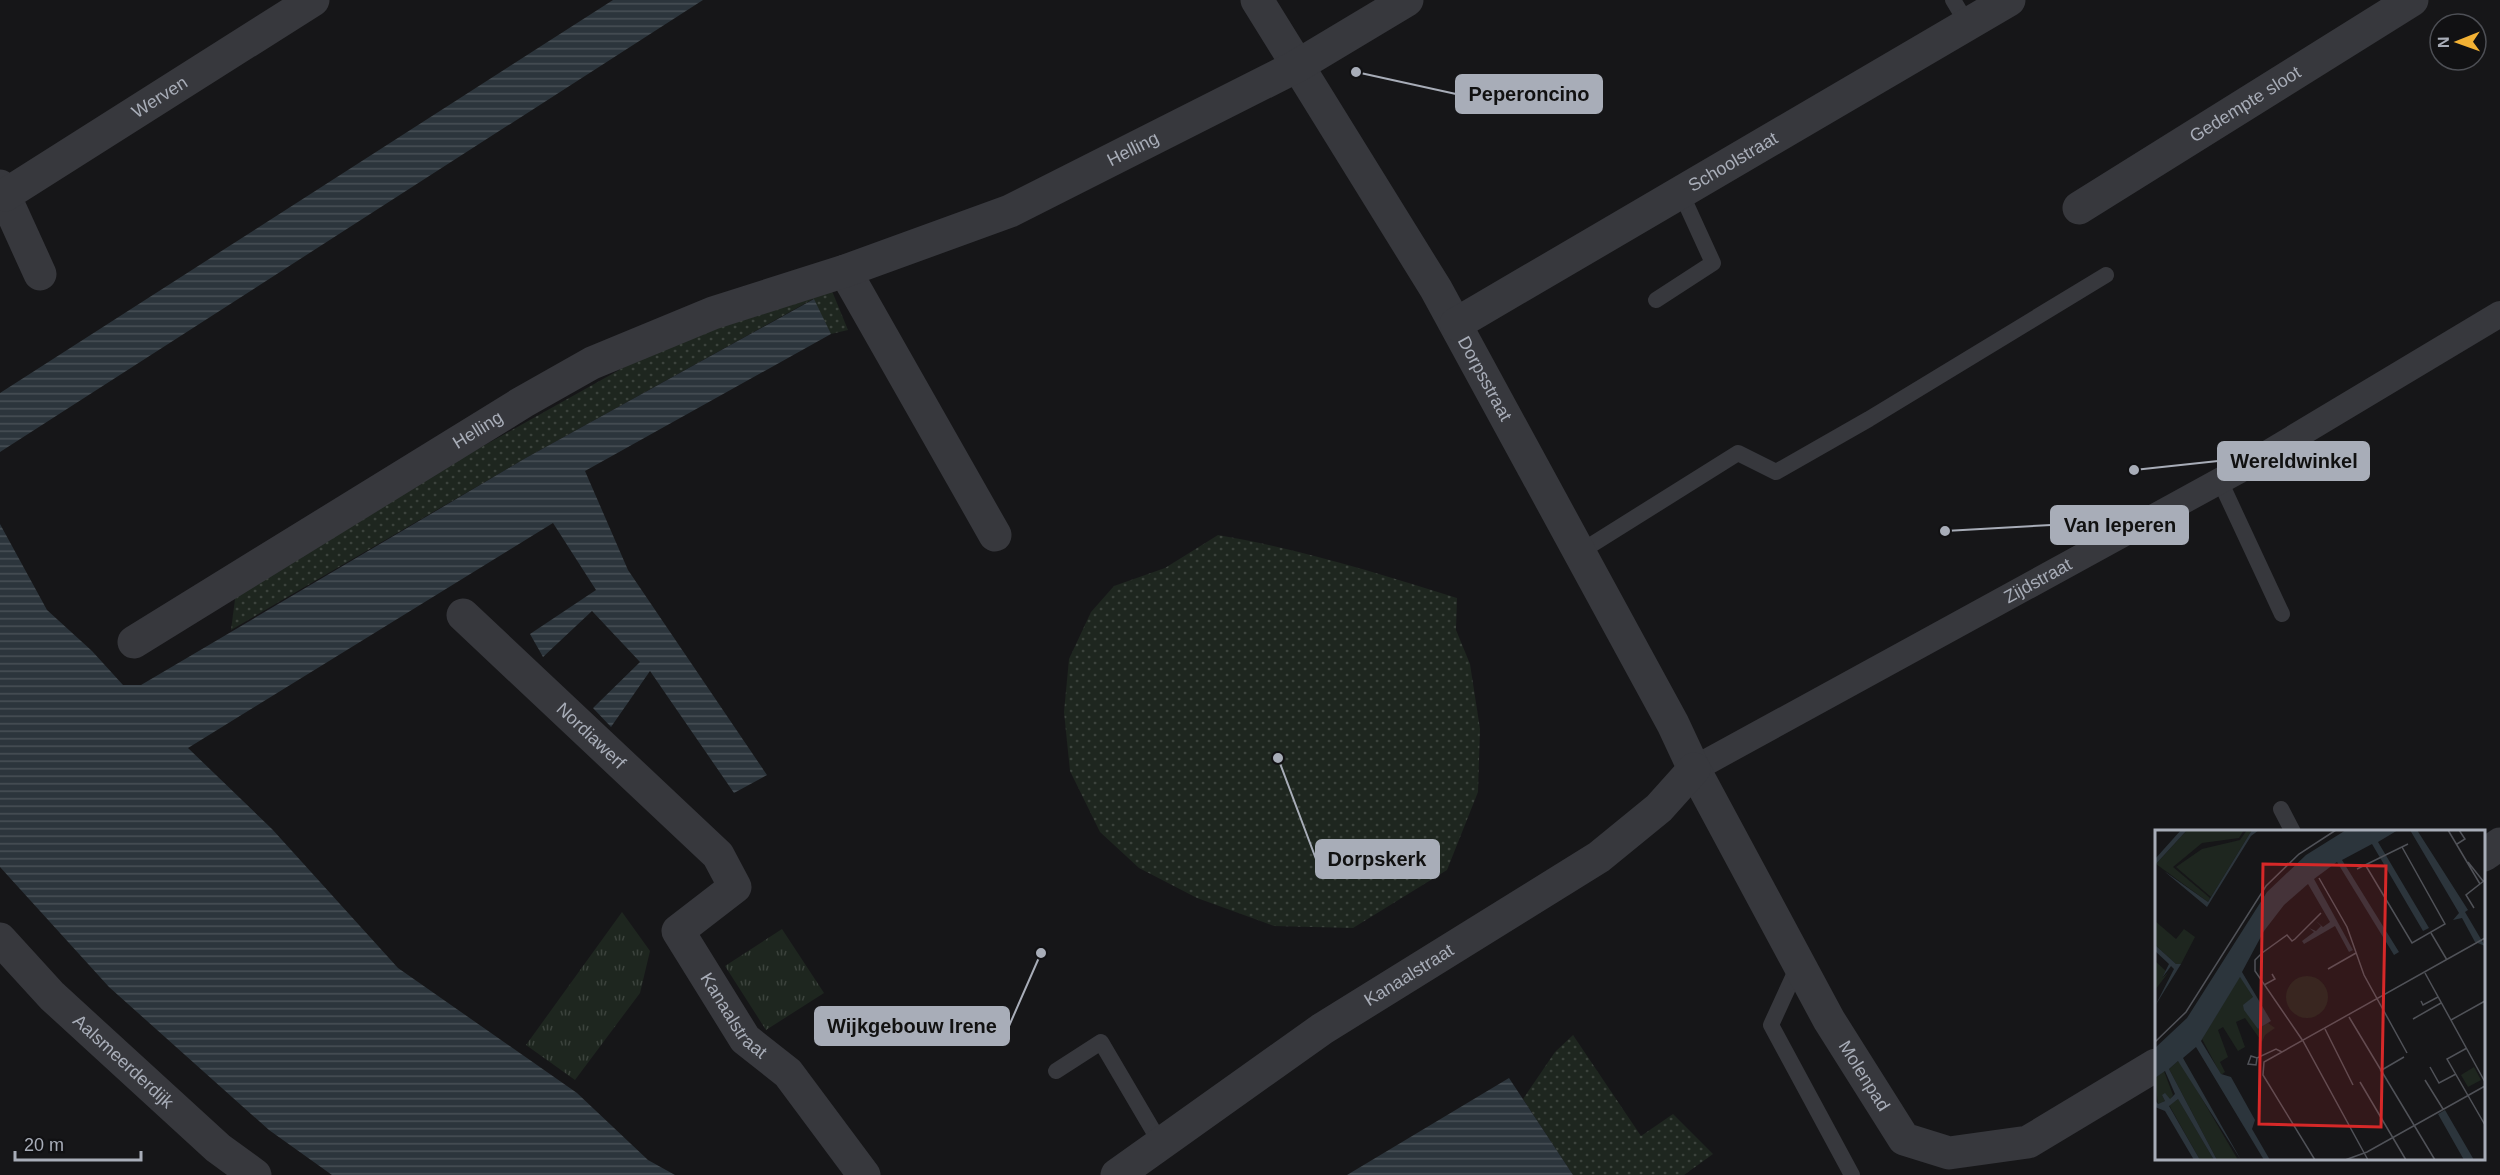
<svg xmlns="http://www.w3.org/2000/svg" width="2500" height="1175" font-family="Helvetica,sans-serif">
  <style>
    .grass { fill: url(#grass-dots) }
    .park { fill: url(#park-tufts) }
    .water { fill: url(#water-rules) }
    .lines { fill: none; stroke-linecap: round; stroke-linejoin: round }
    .service { stroke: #37383d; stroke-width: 16 }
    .pedestrian { stroke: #37383d; stroke-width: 26 }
    .minor { stroke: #37383d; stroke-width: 33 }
    .tertiary { stroke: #37383d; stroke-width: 33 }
    .labels { text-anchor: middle; stroke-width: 4.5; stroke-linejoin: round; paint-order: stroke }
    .street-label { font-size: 18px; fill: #a8adb8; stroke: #111113 }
    .inset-road { fill: none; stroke: #505258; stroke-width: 1.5 }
    .view { fill: #d62828; fill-opacity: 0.15; stroke: #d62828; stroke-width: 3 }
    .inset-edge { fill: none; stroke: #a8adb8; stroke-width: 3 }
    .leader { fill: none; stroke: #a8adb8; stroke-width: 2 }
    .callout-dot { fill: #a8adb8; stroke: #111113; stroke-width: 2 }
    .callout { fill: #a8adb8; stroke: #a8adb8; stroke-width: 2 }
    .callout-label { font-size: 20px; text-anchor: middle; font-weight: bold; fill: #111 }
  </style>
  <defs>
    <pattern id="grass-dots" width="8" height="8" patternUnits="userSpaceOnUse" patternTransform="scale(1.5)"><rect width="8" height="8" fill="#1e261f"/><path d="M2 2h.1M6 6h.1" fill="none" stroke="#3c433d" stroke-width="1.8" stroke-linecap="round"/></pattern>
    <pattern id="park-tufts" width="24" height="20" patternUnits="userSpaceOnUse" patternTransform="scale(1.5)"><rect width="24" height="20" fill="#1e261f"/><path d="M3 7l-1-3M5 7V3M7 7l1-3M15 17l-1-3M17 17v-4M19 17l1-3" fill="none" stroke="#3c433d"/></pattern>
    <pattern id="water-rules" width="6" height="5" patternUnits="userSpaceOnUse" patternTransform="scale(1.5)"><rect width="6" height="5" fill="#2c353c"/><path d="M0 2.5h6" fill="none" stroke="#485056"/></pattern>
  </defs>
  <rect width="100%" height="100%" fill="#161618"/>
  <path class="grass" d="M832 291 848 330 831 334 813 299 524 459 231 630 237 584 678 337Z
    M1218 535C1300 549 1378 573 1457 598L1456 630 1470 664 1480 729 1478 792 1447 870 1353 928 1274 926 1197 898 1139 868 1100 832 1070 771 1064 712 1069 659 1091 612 1114 586 1165 568Z
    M1573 1035 1641 1136 1673 1114 1713 1154 1684 1175H1573L1523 1099 1555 1052Z"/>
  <path class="park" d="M622 912 650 951 640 993 575 1080 526 1045Z
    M782 929 824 993 766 1030 725 966Z"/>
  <path class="water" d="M613 0H703L0 452V393Z
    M814 299 831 334 585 471 628 570 767 775 734 793 650 671 611 727 593 708 640 662 592 611 543 657 530 634 596 590 553 523 188 748 272 829 398 968 577 1093 648 1160 675 1175H332L269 1130 109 987 0 867V524L47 610 92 651 123 685H141L524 459Z
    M1509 1078 1573 1175H1347Z"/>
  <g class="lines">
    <path class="service" d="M1953 0 1968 25
      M1656 300 1713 263 1681 193
      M2220 481 2282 614
      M1580 552 1738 453 1776 472 1869 419 2106 275
      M2281 809 2293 832
      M1799 964 1771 1025 1852 1175
      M1056 1071 1101 1042 1161 1144"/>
    <path class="pedestrian" id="s1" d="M1694 769 2238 471 2500 314"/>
    <g class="minor">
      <path id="s2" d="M1257 0 1436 289 1673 724 1694 769 1829 1020 1904 1139 1949 1153 2028 1142 2156 1065"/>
      <path d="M0 186 40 274"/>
      <path id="s3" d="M5 195 313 0"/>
      <path id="s4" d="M2079 208 2412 0"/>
      <path d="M845 271 995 535"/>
      <path id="s5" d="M1456 324 2009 0"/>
      <path id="s6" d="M463 615 718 855 735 887 678 931 745 1039 788 1073 864 1175"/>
      <path id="s7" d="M134 642 523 402 592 363 713 313 845 271 1010 211 1297 66 1407 0"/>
      <path d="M2484 855 2500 844"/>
      <path id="s8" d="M1117 1175 1322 1029 1599 857 1659 808 1694 769"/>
    </g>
    <path class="tertiary" id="s9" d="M0 939 52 996 218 1148 255 1175"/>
  </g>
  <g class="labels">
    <g class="street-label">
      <text dy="6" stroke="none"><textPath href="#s3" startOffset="183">Werven</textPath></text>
      <text dy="6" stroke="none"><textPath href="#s4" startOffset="196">Gedempte sloot</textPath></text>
      <text dy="6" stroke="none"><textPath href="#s7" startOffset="1119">Helling</textPath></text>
      <text dy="6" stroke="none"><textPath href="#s5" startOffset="321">Schoolstraat</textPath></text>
      <text dy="6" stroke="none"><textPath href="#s2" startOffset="442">Dorpsstraat</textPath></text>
      <text dy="6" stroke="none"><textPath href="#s7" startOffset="404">Helling</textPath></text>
      <text dy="6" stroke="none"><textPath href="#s1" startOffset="392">Zijdstraat</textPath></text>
      <text dy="6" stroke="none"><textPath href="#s6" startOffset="176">Nordiawerf</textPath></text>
      <text dy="6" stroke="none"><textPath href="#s8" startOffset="354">Kanaalstraat</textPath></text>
      <text dy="6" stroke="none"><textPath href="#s6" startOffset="560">Kanaalstraat</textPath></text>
      <text dy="6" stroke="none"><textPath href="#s9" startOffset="174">Aalsmeerderdijk</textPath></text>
      <text dy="6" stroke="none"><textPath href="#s2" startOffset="1236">Molenpad</textPath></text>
    </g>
  </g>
  <g transform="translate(2155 830)">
    <rect width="330" height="330" fill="#161618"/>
    <path d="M32 0H89L84 8 47 13 18 37 55 68 53 72 1 34ZM92 0H97L56 67 21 37 47 19 85 10ZM0 91 21 109 29 99 40 107 26 134 22 135 0 115ZM0 131 11 141 7 148 13 143 0 160ZM131 167a21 21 0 1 1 42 0a21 21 0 1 1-42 0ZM85 146 98 167 103 199 113 193 120 198 110 205 107 212 90 188 81 192 90 217 83 221 68 197 63 200 73 227 65 232 70 242 66 245 47 209ZM23 231 26 233 83 330H62L14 239ZM9 241 18 265 15 270 7 265 10 271 3 274 0 248ZM23 269 25 272 59 330H45L14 275Z" fill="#1e261f"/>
    <path d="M319 237 326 250 313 257 306 245Z" fill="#1e261f"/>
    <path d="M26 0H32L0 35V29ZM97 0H104L96 6 52 77 9 41 53 72ZM191 0H243L223 12 274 98 268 101 217 14 187 30 244 122 239 125 182 32 159 49 198 120 194 122 180 96 149 114 147 111 159 102 154 98 161 101 166 96 161 91 168 97 175 92 153 54 129 75 109 101 87 142 116 191 103 199 89 180 88 175 98 167 85 147 46 211 66 244 76 247 100 290 97 299 115 330H109L41 217 28 228 86 330 23 231 14 239 62 330H59L23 269 14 276 45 330H39L10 281 0 277V270L3 274 10 271 7 265 10 263 15 269 20 264 10 241 0 248V218L32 188 112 62 151 25ZM255 0H262L313 80 310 82 330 116 320 112 307 88 298 90 304 83ZM0 115 21 134H26L0 176 19 139 16 136 7 148 14 134 0 121ZM290 280 319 330H309L283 284Z" fill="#2c353c"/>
    <path class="inset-road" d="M293 0 325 54M302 14 310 9 304 0M313 32 328 51M211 36 257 113 290 94 247 17M202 39 253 14M164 48 192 97 209 145 252 223M319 78 311 65 330 50M166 83 140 109 137 111 132 105 107 123 100 130V141L148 211 213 330M276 103 292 130M173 139 201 123M270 143 330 252M109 155 120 149 117 144M266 171 268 175 283 167M194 187 280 330M258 189 286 173M296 190 330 171M170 199 198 255M0 212 31 182 111 56 144 24 181 0M312 218 292 229 330 295M102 228 101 235 93 234 96 226 102 228 121 219 127 222M275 237 284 253 301 244M225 241 249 227M270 250 288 279M205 252 251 330M160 330 108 245 109 232 330 108M190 330 212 322 330 256"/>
    <path class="view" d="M108 34 231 36 226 297 104 294Z"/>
    <rect width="330" height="330" class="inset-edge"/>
  </g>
  <path class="leader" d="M1356 72L1456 94M2134 470L2218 461M1945 531L2051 525M1278 758L1316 859M1041 953L1009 1026"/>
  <g class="callout-dot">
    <circle cx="1356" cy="72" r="6"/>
    <circle cx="2134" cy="470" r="6"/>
    <circle cx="1945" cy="531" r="6"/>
    <circle cx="1278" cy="758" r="6"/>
    <circle cx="1041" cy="953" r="6"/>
  </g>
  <g class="callout">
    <rect x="1456" y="75" width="146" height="38" rx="6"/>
    <rect x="2218" y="442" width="151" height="38" rx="6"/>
    <rect x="2051" y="506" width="137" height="38" rx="6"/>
    <rect x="1316" y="840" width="123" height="38" rx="6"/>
    <rect x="815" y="1007" width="194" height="38" rx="6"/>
  </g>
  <g class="callout-label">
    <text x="1529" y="101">Peperoncino</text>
    <text x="2294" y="468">Wereldwinkel</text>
    <text x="2120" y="532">Van Ieperen</text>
    <text x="1377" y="866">Dorpskerk</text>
    <text x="912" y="1033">Wijkgebouw Irene</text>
  </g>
  <g transform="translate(2458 42) rotate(269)"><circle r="28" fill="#111113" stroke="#4d4f55" stroke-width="1.5"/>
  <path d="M0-4.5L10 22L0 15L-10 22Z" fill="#f2b134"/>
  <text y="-9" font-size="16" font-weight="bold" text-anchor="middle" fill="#a8adb8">N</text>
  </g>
  <path d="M15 1151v9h126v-9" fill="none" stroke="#a8adb8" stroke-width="3"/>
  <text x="24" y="1151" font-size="18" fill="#a8adb8" stroke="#111113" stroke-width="4.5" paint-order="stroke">20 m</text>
</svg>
